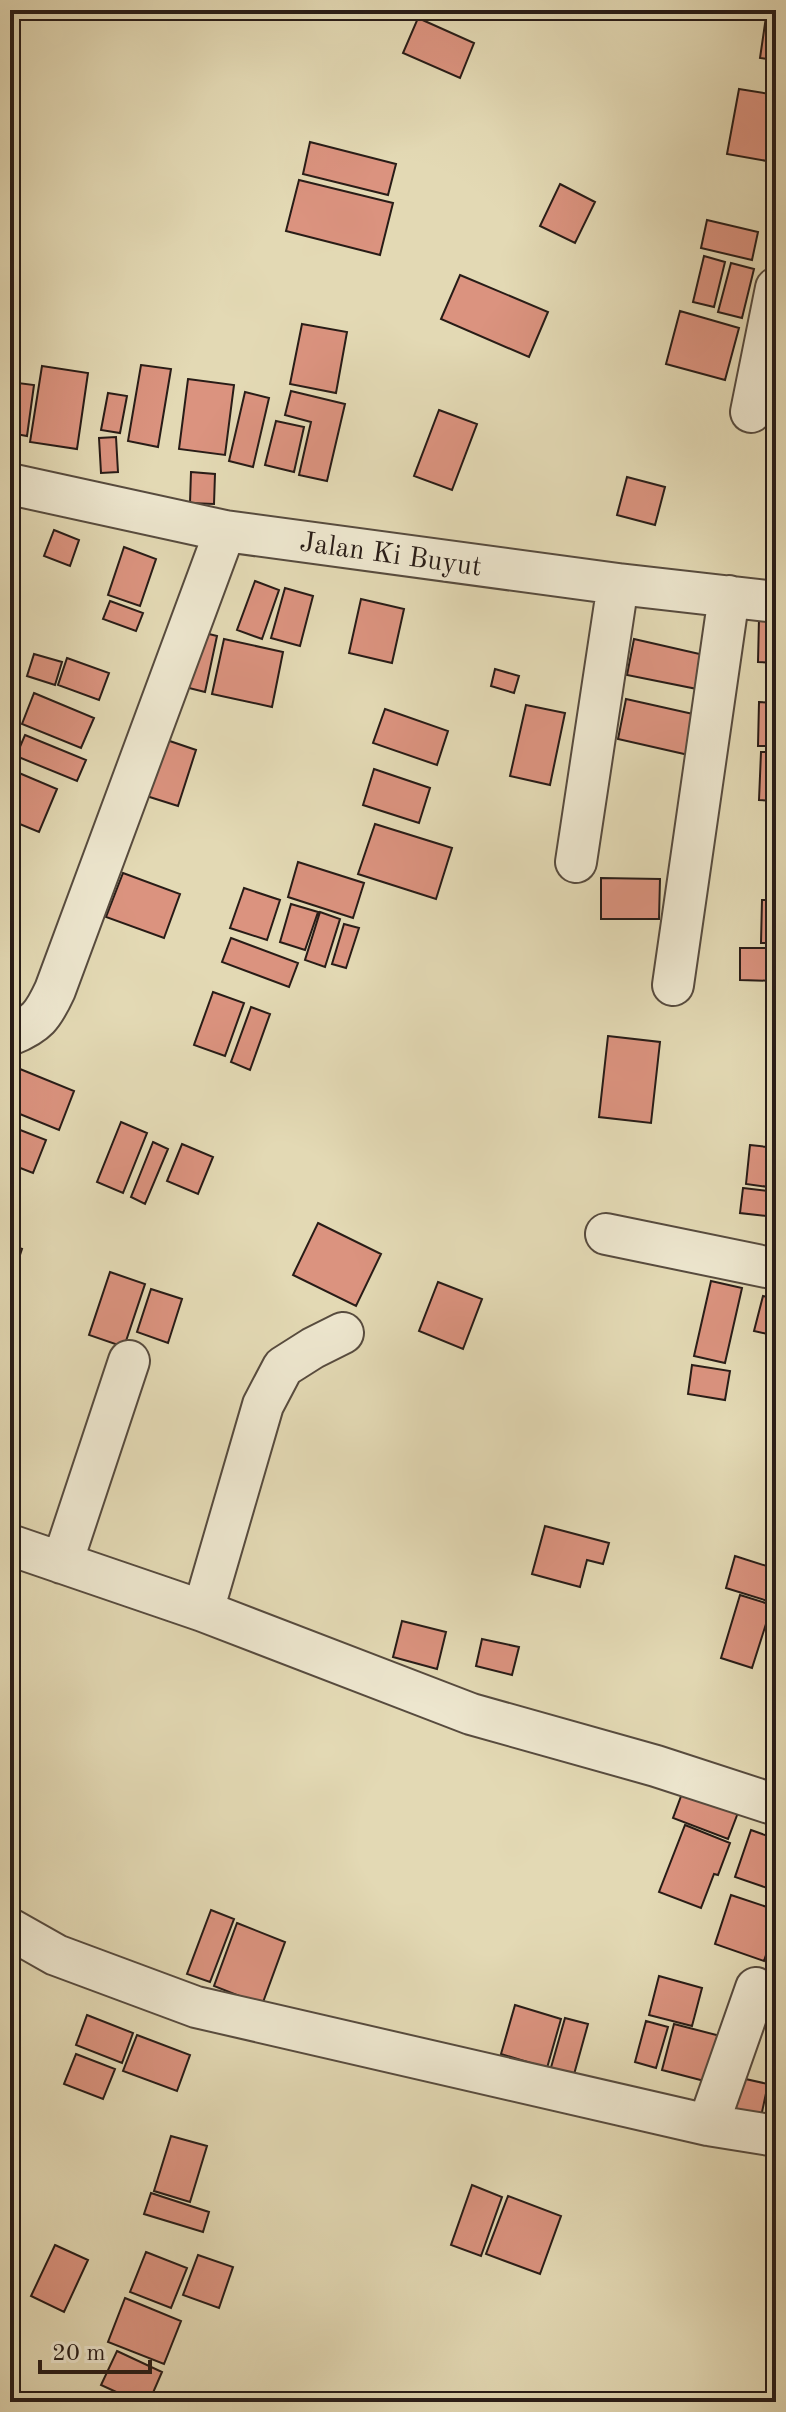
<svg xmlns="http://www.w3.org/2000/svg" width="786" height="2412" font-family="'Old Standard TT',serif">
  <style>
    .building { fill: #db937f; stroke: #281c17; stroke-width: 2 }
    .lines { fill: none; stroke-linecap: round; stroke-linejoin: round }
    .street-casing { stroke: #574b3e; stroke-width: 44 }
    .street { stroke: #ede6ce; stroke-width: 40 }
    .labels { text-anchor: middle; stroke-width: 6; stroke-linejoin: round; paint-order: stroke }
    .street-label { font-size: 28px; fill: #281c17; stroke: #ede6ce }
  </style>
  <rect width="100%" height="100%" fill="#e3d9b4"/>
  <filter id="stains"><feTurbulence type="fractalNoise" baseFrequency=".0025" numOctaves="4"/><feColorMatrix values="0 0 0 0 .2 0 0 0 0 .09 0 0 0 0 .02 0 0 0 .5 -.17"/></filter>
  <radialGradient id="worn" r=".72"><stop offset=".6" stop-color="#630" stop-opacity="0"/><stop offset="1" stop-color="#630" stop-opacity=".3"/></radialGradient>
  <path class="building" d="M767 10H776V60L760 58Z
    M418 18 474 43 460 78 403 53Z
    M739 89 776 95V112L767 161 727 154Z
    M310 142 396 164 388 195 303 174Z
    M299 180 393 203 380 255 286 231Z
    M560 184 595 202 575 243 540 226Z
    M707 220 758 232 752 260 701 248Z
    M704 256 725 262 714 307 693 302Z
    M731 263 754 269 742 318 718 312Z
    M460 275 548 312 529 357 441 319Z
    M680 311 739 328 725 380 666 364Z
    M302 324 347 332 336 393 290 384Z
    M141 365 171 369 158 447 128 441Z
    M42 366 88 373 77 449 30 442Z
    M188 379 234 385 225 455 179 449Z
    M10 382 34 385 27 436 10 433Z
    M291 391 345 404 327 481 299 475 311 422 285 415Z
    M245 392 269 398 253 467 229 461Z
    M108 393 127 396 120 433 101 430Z
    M439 410 477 424 452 490 414 476Z
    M276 421 304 427 294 472 265 465Z
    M116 437 118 472 101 473 99 438Z
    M191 472 215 474 214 504 190 503Z
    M627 477 665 487 655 525 617 515Z
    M54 530 79 540 70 566 44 556Z
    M124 547 156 559 140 606 108 595Z
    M255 581 279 590 262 639 237 630Z
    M285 588 313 596 300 646 271 638Z
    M361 599 404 609 392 663 349 653Z
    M110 601 143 613 136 631 103 619Z
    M759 618H776V663L758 662Z
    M197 631 217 636 205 692 185 687Z
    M224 639 283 652 272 707 212 694Z
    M634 639 704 655 697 689 627 675Z
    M34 654 62 662 55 685 27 676Z
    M67 658 109 673 99 700 58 685Z
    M495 669 519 676 514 693 491 686Z
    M34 693 94 718 81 748 22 724Z
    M626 699 702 716 693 756 618 739Z
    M759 702 776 703V746H758Z
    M526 705 565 713 550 785 510 776Z
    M385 709 448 731 437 765 373 743Z
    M25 735 86 760 77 781 16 756Z
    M155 736 196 750 178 806 137 793Z
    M761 752H776V801L759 800Z
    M374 769 430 788 419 823 363 805Z
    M12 770 57 789 39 832 10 820Z
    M375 824 452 848 436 899 358 874Z
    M298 862 364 883 353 918 288 897Z
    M123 873 180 894 164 938 106 917Z
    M601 878 660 879 659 919H601Z
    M244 888 280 900 267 940 230 928Z
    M762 900H776V943H761Z
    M291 904 318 912 305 950 280 942Z
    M320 912 340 919 325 967 305 960Z
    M344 924 359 928 346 968 332 964Z
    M231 938 298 963 289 987 222 962Z
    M740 948H776V981L740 980Z
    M213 992 244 1003 225 1056 194 1045Z
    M251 1007 270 1014 250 1070 231 1062Z
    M608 1036 660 1042 651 1123 599 1117Z
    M20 1069 74 1091 59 1130 10 1110V1094Z
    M121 1122 147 1133 123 1193 97 1182Z
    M10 1126 46 1140 33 1173 10 1164Z
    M153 1142 168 1149 145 1204 131 1197Z
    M182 1144 213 1157 198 1194 167 1181Z
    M750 1145 776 1148V1188L746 1184Z
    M743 1188 776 1192V1217L740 1213Z
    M318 1223 381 1254 356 1306 293 1275Z
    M10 1245 22 1249 10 1285Z
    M110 1272 145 1284 124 1347 89 1335Z
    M711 1281 742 1288 725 1363 694 1356Z
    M438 1282 482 1299 463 1349 419 1331Z
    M151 1289 182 1299 168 1343 137 1332Z
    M763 1296 776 1299V1336L754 1331Z
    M692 1365 730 1371 725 1400 688 1394Z
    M545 1526 609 1543 603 1564 587 1560 580 1587 532 1574Z
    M735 1556 776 1569V1587L771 1602 726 1588Z
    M740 1595 772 1605 752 1668 721 1658Z
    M402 1621 446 1632 437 1669 393 1657Z
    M482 1639 519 1647 512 1675 476 1666Z
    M687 1780 742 1802 728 1839 673 1818Z
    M685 1825 730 1843 718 1875 714 1874 701 1908 659 1892Z
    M751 1830 776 1839V1880L773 1890 735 1877Z
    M731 1895 776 1910V1925L764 1961 715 1944Z
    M211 1910 234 1919 210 1982 187 1974Z
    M237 1923 285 1942 262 2005 214 1986Z
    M659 1976 702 1988 692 2026 649 2015Z
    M515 2005 561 2019 547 2068 501 2054Z
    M87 2015 133 2033 122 2063 76 2045Z
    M565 2018 588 2024 573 2078 550 2071Z
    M646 2021 668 2027 656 2068 635 2062Z
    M674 2024 728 2038 716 2084 662 2070Z
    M137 2035 190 2055 177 2091 123 2071Z
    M76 2054 115 2069 103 2099 64 2084Z
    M732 2076 768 2084 759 2126 722 2117Z
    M171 2136 207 2146 190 2202 154 2191Z
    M472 2185 502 2197 481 2256 451 2245Z
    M151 2193 209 2212 203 2232 144 2214Z
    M508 2196 561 2216 540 2274 486 2254Z
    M55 2245 88 2260 64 2312 31 2296Z
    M146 2252 187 2268 171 2308 130 2292Z
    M198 2255 233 2267 219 2308 183 2295Z
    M125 2298 181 2321 164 2364 108 2342Z
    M117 2351 162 2372 149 2402H138L101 2385Z"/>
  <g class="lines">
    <g class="street-casing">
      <path id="street" d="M751 412 776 288
        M10 484 225 531 618 584 776 602
        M576 862 618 584
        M673 985 729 596
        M10 1035C37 1024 43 1016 55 990L225 531
        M606 1234 776 1269
        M10 1545 203 1611 471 1714 656 1766 776 1805
        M62 1563 129 1361
        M203 1611 263 1405 283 1367 313 1348 343 1333
        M10 1929 56 1955 196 2007 708 2125 776 2136
        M708 2125 756 1988"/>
    </g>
    <use href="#street" class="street"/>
  </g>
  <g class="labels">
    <g class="street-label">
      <text transform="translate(391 553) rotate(8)" y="10">Jalan Ki Buyut</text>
    </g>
  </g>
  <rect width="786" height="2412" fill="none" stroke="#e3d9b4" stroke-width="40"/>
  <rect x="12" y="12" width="762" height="2388" fill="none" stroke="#281c17" stroke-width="4"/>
  <rect x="20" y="20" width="746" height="2372" fill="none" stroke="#281c17" stroke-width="2"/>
  <path d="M40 2360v12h110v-12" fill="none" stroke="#281c17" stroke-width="4"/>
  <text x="52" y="2360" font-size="24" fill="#281c17" stroke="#ede6ce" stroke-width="6" paint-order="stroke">20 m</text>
  <rect width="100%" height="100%" filter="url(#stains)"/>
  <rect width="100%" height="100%" fill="url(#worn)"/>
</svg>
